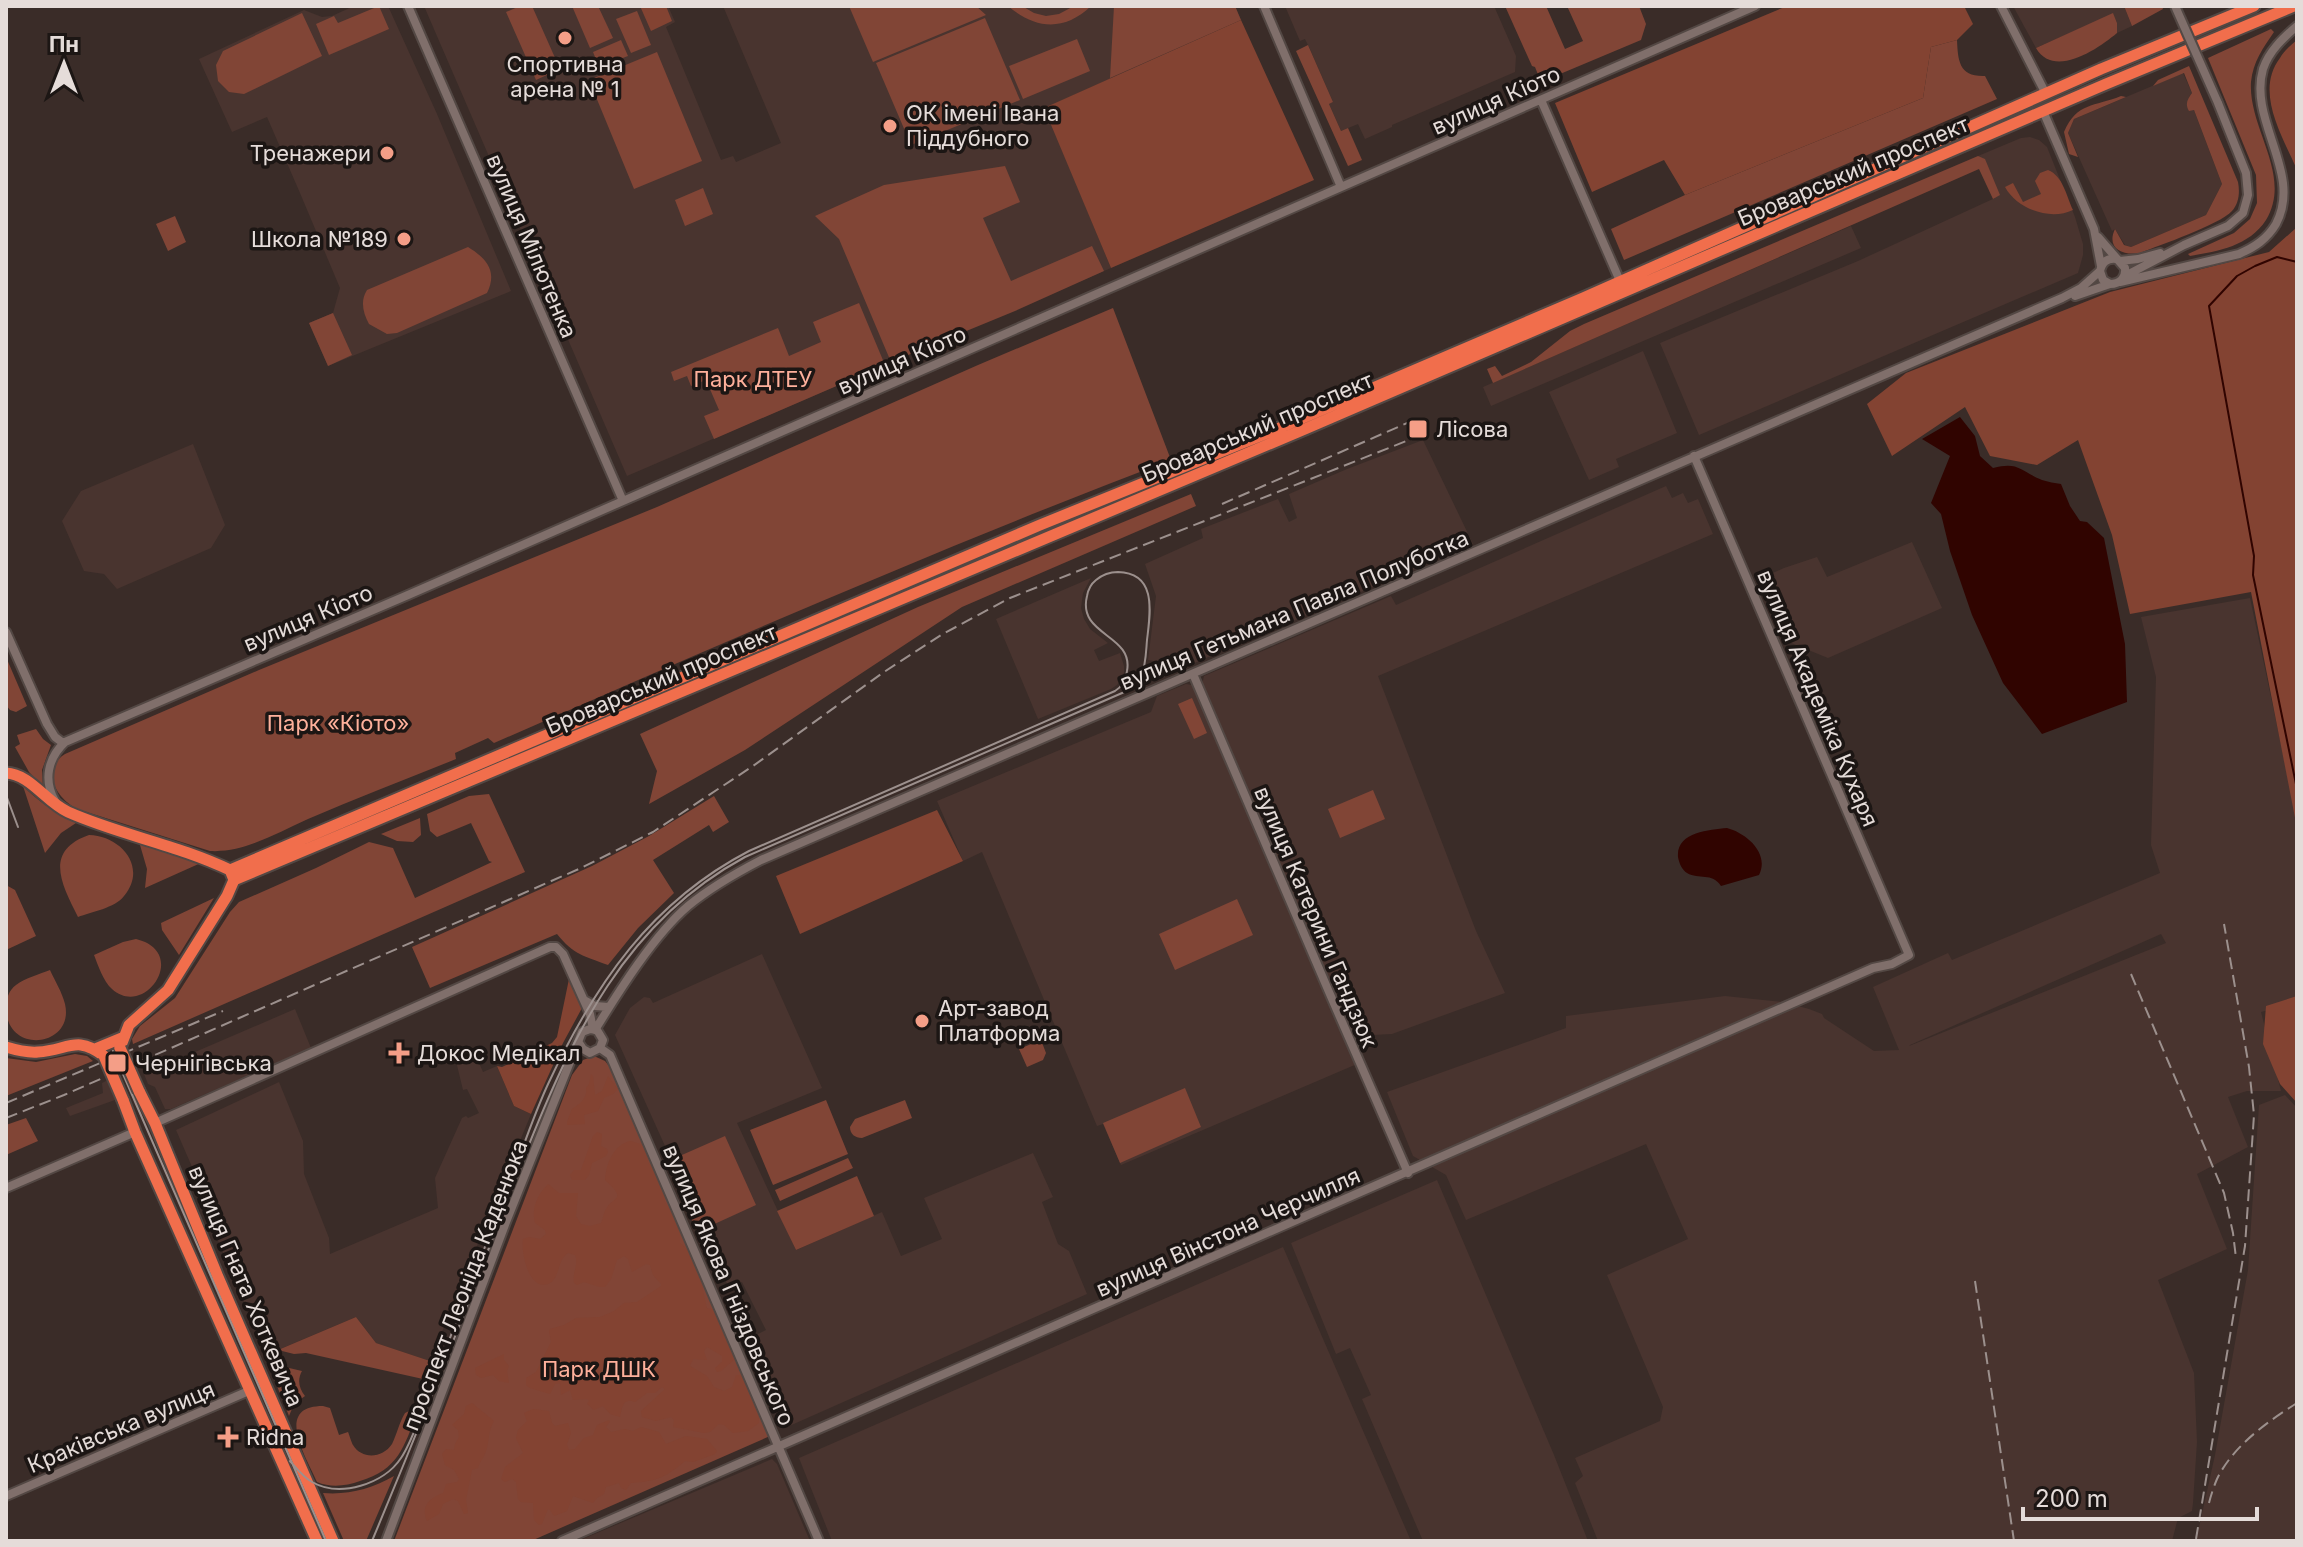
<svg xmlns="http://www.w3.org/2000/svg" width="2303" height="1547" font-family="Inter,sans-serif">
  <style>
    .built { fill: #49342f; fill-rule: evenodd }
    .green { fill: #814536 }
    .forest { fill: #834332 }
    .water { fill: #300400 }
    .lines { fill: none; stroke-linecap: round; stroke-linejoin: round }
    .stream { stroke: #300400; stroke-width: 2 }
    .minor-casing { stroke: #534844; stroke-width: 12 }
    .highway-casing { stroke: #534844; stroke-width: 15 }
    .minor { stroke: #806f6b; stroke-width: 8 }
    .highway { stroke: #f16e4c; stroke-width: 11 }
    .tram { stroke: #9c908d; stroke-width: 2 }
    .rail { stroke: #9c908d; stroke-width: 2; stroke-dasharray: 12 6; stroke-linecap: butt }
    .minor-bridge-casing { stroke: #534844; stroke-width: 12; stroke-linecap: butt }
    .highway-bridge-casing { stroke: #534844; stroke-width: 15; stroke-linecap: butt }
    .minor-bridge { stroke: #806f6b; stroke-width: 8 }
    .highway-bridge { stroke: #f16e4c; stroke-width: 11 }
    .poi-dot { fill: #f49e87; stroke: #1c1614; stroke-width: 3 }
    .labels { text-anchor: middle; stroke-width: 7; stroke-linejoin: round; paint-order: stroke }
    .poi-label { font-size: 22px; fill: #e5dcd9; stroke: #1c1614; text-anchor: start }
    .street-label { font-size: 22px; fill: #e5dcd9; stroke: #1c1614 }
    .park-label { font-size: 22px; fill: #feb09b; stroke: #1c1614 }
  </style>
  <rect width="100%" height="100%" fill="#3a2c28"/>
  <path class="built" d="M354 6H388L437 114 511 291 328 366 309 323 333 313 340 288 300 193 267 117 232 132 199 59 304 10 322 17 332 16Z
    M424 6H668L675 22 666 27 721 160 733 156 736 162 781 143 723 6H1235L1241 20 1045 108 1111 268 627 476Z
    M1285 6H1494L1516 56 1515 72 1392 125V127L1365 139 1358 124 1341 131 1329 104 1333 102 1309 47 1305 39 1300 41Z
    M2013 6H2124L2132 26 2117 33V23L2113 14 2036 48Z
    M2183 73 2192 93 2189 97 2222 184 2206 215 2131 247 2125 245 2115 229 2112 231 2068 133 2074 119Z
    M2030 137 2039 140 2047 147 2075 217 2083 244V255L2078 273 1699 435 1660 343 1858 261 1995 198 1978 156 2021 138Z
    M1851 226 1861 248 1491 406 1483 387Z
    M1643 351 1677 433 1616 459 1619 467 1589 480 1549 392Z
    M1423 440 1473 544 1185 667 1148 660 1156 596 1145 564 1203 538 1201 529 1278 499 1289 522 1297 518 1289 494 1347 469Z
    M193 444 225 525 211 548 117 589 104 574 84 571 62 521 81 491Z
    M1666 486 1672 498 1683 493 1688 503 1698 499 1713 534 1378 676 1476 931 1505 993 1392 1034 1353 1036 1202 685 1204 676 1391 596 1396 605Z
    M1912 542 1942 608 1828 658 1784 640 1757 580 1784 568 1817 557 1827 577Z
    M1091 578 1083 593 1081 608 1084 619 1090 629 1108 643 1094 650 1099 661 1120 653 1124 666V673L1117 685 1111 689 1038 719 996 619Z
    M2250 598 2297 820V1002L2261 1012 2281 1091H2247L2228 1097 2248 1147 2197 1174 2227 1249 2158 1280 2194 1373 2197 1442 2193 1503 2192 1511 2178 1518 2172 1541H1598L1575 1483 1583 1476 1575 1458 1660 1421 1663 1407 1607 1275 1688 1239 1646 1144 1466 1220 1446 1175 1413 1156 1387 1092 1566 1028V1016L1725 996 1783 1002 1809 1009 1822 1014 1824 1018 1874 1051 1899 1050 1873 987 1948 953 1952 960 2160 873 2151 845 2156 677 2141 617ZM2161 934 2166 943 1909 1046 1910 1045Z
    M1186 684 1192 685 1357 1064 1121 1165 1103 1124 1097 1126 982 852 963 861 937 801 1151 712 1157 696Z
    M762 954 822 1088 737 1123 796 1250 882 1212 901 1256 942 1239 924 1198 1033 1153 1053 1197 1042 1202 1058 1244 1069 1251 1087 1294 787 1427 748 1339 766 1330 742 1282 729 1288 615 1035 630 1008 644 997 650 998 653 1003Z
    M295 1009 311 1048 171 1109H165L155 1087 148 1084 144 1074Z
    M473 1049 483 1072 497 1066 514 1106 531 1114 430 1361 376 1343 356 1317 273 1352 259 1320 253 1323 211 1224 216 1222 176 1130 279 1082 303 1141 304 1174 329 1238 330 1254 438 1208 435 1178 462 1118 466 1116 468 1118 479 1113 467 1089 463 1090 455 1057Z
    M108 1080 115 1100 70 1116 66 1108 103 1093 102 1083Z
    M2285 1095 2297 1108V1541H2196L2215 1455 2248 1270 2259 1105Z
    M1437 1180 1554 1455 1588 1541H1423L1362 1399 1371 1395 1350 1348 1336 1354 1291 1243Z
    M1283 1247 1411 1541H832L799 1458Z
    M772 1459 777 1464 810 1541H578Z"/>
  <path class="green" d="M379 6 389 29 329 55 316 24 334 16 338 23Z
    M520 6H532L560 69 536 80 506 12Z
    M572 6H598L613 38 590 48Z
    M849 6H976L986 15 873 62Z
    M1008 6H1022L1034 13 1046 16 1059 14 1074 6H1091C1064 32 1035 29 1008 6Z
    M1114 6H1235L1241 20 1110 78Z
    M1505 6H1546L1565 49 1583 41 1567 6H1639L1646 24 1641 40 1541 82 1535 67 1532 66Z
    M2124 6H2162L2163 9 2132 26Z
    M637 11 651 45 631 53 616 19Z
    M302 13 322 56 244 94 229 92 218 81 216 65 223 51Z
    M2113 13 2117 23V33C2098 49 2054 79 2036 48Z
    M985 18 1020 100 911 145 876 63Z
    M2271 29 2274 32C2263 48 2253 62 2251 82 2248 129 2293 175 2266 220 2249 246 2219 251 2190 256L2188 254 2234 233 2250 219 2257 203 2256 175 2208 58Z
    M1077 39 1090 71 1023 99 1009 66Z
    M621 40 628 56 599 67 593 52Z
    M1957 40C1958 61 1959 77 1985 76L1997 99 1624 260 1611 229 1685 195 1923 98 1931 47Z
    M1308 45 1333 102 1329 104 1341 131 1348 128 1362 160 1348 166 1296 51Z
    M657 52 702 161 634 189 589 80Z
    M2189 66 2238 182C2240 192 2239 203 2232 211 2219 225 2160 245 2140 253 2122 256 2106 248 2115 229L2124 245 2131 247 2206 215 2222 184 2194 110 2189 111C2185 104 2187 100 2192 93L2184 73 2153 86 2158 80Z
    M2121 96 2126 97 2074 119 2068 133 2078 157 2069 154 2064 132C2077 102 2094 107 2121 96Z
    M1978 156 1985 159 2000 195 1993 199 1979 169 1493 383 1487 369 1495 366 1502 376 1531 362 1570 331 1584 324Z
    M1005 166 1020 202 983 218 1011 281 1092 246 1104 271 1015 311 891 362 839 239 815 216 884 185Z
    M703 188 713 214 685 226 675 200Z
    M175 216 186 242 168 251 156 224Z
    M468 247C486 258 498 271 487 293L397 333 387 334 369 324C363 313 360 301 367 290Z
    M859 303 885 365 714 439 704 416 719 410 706 380 691 386 687 376 674 381 671 372 778 328 789 356 821 342 813 322Z
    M1113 308 1171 460C942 547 718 645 494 743L488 738 455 753 456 759C407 779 357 798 308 819 276 833 245 853 210 851L77 809C56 798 40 770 65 754L259 670 657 507 978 365Z
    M333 313 352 355 328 366 309 323Z
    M1191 494 1196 506 962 607 745 750 649 804 657 771 640 734 918 607Z
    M6 657 27 706 16 712 10 710 6 705Z
    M1192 698 1207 733 1194 739 1178 704Z
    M36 729 43 739 51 745 42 770 43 787 29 772 15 747 20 744 17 735Z
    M23 786C39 802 55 813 76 821V823L61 833 45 853Z
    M1373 790 1385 819 1340 838 1328 809Z
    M489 794 525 872 133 1044 132 1039 140 1026 175 998 230 912 239 902 316 868 369 842 393 848 415 898 492 862 489 861 471 823 437 837 430 831 427 814 469 796Z
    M714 796 729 822 713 832 709 825 653 860 674 893 638 928 608 965C584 956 574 955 557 934L430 988 412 947 592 866 649 836Z
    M420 818 421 835 413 842 397 841 381 834Z
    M89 835C121 836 148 867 124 896 115 908 91 912 78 917 62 885 43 851 89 835Z
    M143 842 203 862 145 888 147 869 140 845Z
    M6 885 15 890 36 936 6 950Z
    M214 898 179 955 162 930 161 923Z
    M1237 899 1253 935 1175 970 1159 934Z
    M136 939C190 952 145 1019 112 989 103 981 98 965 94 955L123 942Z
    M50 970C55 981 62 992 65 1004 75 1047 6 1056 6 1007 6 999 9 990 16 985 25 978 40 974 50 970Z
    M1041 1040 1046 1053 1043 1060 1027 1067 1019 1049Z
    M75 1054 87 1056 93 1061 6 1096V1058L36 1062Z
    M594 1056 605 1061 609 1066 770 1436 531 1541H394L572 1075 583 1060Z
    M1185 1088 1201 1127 1120 1163 1103 1123Z
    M826 1100 848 1154 773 1185 750 1130Z
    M905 1100 912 1118 862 1138C855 1138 850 1134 850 1127L855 1119Z
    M26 1118 38 1141 6 1155V1125Z
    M725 1136 756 1205 697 1232 666 1162Z
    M848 1158 853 1168 780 1201 775 1190Z
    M857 1176 874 1216 796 1250 777 1211Z
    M356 1317 376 1343 430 1361 423 1379 306 1353 294 1354 278 1350Z
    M272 1364 302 1371C297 1380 299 1388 305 1396L294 1404 289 1416 271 1371Z
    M323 1406 330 1408 339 1435 348 1432C349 1434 352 1444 353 1445 362 1460 383 1458 392 1444 397 1434 399 1423 405 1413L411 1410 417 1413C404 1447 398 1470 360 1481 346 1486 331 1488 317 1482 307 1458 273 1406 323 1406Z
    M394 1476 366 1541H344L323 1493C349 1495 371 1489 394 1476Z"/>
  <path class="forest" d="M640 6H666L672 21 651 31Z
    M1787 6H1964L1973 24 1957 40 1931 47 1923 98 1685 195 1664 160 1592 192 1555 103Z
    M1241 20 1314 180 1111 268 1044 108Z
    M2297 40V170C2283 137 2254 92 2280 58 2284 51 2291 45 2297 40Z
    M2048 170C2063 176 2066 195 2073 210 2050 221 2017 209 2005 187L2013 183 2023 202 2041 194 2035 181 2040 173Z
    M2297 221V828L2251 592 2130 614 2112 535 2078 440 2037 465 1990 456 1965 407 1892 456 1867 404 1906 373 2110 292 2269 252 2296 228Z
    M937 810 963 861 800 934 776 876Z
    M569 979 582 1008 563 1043 531 1114 514 1106 497 1066 502 1067 552 1043 557 1037Z
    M2297 996V1103L2280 1084 2263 1044 2266 1006Z
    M591 1074 593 1076 595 1095 602 1091 608 1076 618 1089 613 1094 604 1098 598 1111 584 1115 585 1124 567 1125V1122L572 1109C579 1105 588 1098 586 1088L589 1084Z
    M597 1132 602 1134 601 1146 607 1149 608 1152 606 1156 592 1163 589 1175 585 1180H572L570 1175 574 1170H581L593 1136Z
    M630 1141C650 1146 642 1145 649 1164L653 1167 665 1192 664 1200 680 1227V1243C700 1258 701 1286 707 1308L716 1310 735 1356 736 1358 721 1371 717 1372 715 1368 722 1362V1356L707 1347 704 1351 707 1360 693 1359 690 1366 707 1376 714 1387 724 1391 732 1387 736 1375H743L758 1410 759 1423 748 1431 733 1433 724 1425 719 1424 710 1432 704 1433 673 1427 674 1420 671 1417 656 1421 642 1417 641 1411 665 1389 662 1387 655 1393H647L635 1402C622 1397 622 1409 620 1417L610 1414 603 1406 594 1410 587 1404 589 1401 587 1399 573 1400 570 1390 561 1395 560 1383 555 1384 550 1394 530 1388 526 1385V1378L536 1372 551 1342 549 1331 550 1329 564 1325 576 1318 600 1317 614 1311 624 1303 637 1302 661 1286V1284L653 1275 650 1265 646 1264 632 1272 628 1259 624 1256 617 1260 611 1279 605 1287H600L584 1282 577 1285 574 1283C572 1273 579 1264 575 1255L568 1253C557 1259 560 1280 548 1284 528 1291 521 1251 523 1239L529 1237 540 1239 546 1234 545 1230 535 1223C531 1208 538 1194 548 1184L559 1193H578L576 1216 581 1224 590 1226 601 1223C603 1219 603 1215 605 1211 612 1195 629 1202 605 1180 606 1165 613 1145 630 1141Z
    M504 1354V1360L509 1366 507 1371 509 1383 499 1381 493 1375 481 1378 476 1375 475 1368Z
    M472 1403 494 1421C487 1432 490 1445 484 1456 482 1460 479 1463 478 1468L472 1470 466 1500 468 1513 464 1514 458 1501 453 1499 443 1504 439 1514 427 1521C420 1506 430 1498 443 1493L446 1484 457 1482 459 1479 454 1470 445 1465 442 1454 446 1449 454 1450 455 1444 459 1437 458 1430 452 1425 464 1414 466 1406Z
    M533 1409 549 1411 552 1423 555 1426 568 1423 571 1433 567 1444 569 1450 575 1449 584 1438 593 1435 597 1425 609 1420 610 1422 606 1427 611 1432 625 1429 633 1431 641 1427 659 1432 666 1444 686 1436 707 1439 717 1451 715 1454 693 1462 685 1461C665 1478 657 1481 631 1483L626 1490 621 1488 619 1483 606 1487 604 1494 597 1498 593 1503 573 1496 567 1511 554 1516 550 1510 548 1509 542 1524 539 1525 534 1520 533 1503 521 1502 518 1499 516 1482 512 1479 505 1482 501 1479 505 1467 523 1453 516 1438 518 1430 527 1421 524 1413Z"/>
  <path class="water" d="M1960 417 1975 436 1980 456 1993 468C2019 461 2020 471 2042 480 2048 482 2055 483 2061 484L2070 506 2080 521 2087 522 2104 538 2125 644 2127 702 2042 734 2003 683 1972 615 1950 551 1941 514 1931 503 1950 456 1922 439Z
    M1727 828C1746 833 1770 853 1759 875L1721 886C1712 872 1699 880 1687 873 1682 870 1679 863 1678 857 1676 832 1709 830 1727 828Z"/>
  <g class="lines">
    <path class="stream" d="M2297 262 2277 257 2255 266 2237 276 2209 306 2254 556 2253 575 2297 789"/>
    <g class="minor-casing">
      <path id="minor" d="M408 6 623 501
        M1264 6 1341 187
        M2001 6 2046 94
        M1541 100 1620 281
        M2043 111 2094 229 2101 266
        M2098 237 2125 268C2126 278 2120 284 2110 284L2103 280 2100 271C2102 262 2107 258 2116 259
        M2120 261 2138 259 2160 253
        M2125 276 2184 245 2228 226 2243 213 2248 195 2246 173 2218 103
        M2120 282 2239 254C2255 247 2267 239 2276 224 2303 173 2248 121 2263 69 2269 51 2283 38 2297 26
        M2075 296 2110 284
        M6 632 47 724 55 737 63 743
        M1193 674 1329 992 1408 1173
        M55 801C43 780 48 758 65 742L408 595 1755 6
        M584 1000 595 1006 609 1007
        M595 1030C619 991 654 935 688 906 711 887 736 873 761 860L2062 298 2081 288 2100 271
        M579 1043 583 1049 590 1053 600 1048
        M600 1048 610 1055 819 1541
        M155 1123 550 947H556L563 954 590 1014 593 1029
        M6 1188 135 1132
        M6 1496 251 1390
        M386 1541 506 1222 582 1032 590 1029 597 1030 603 1040 600 1048
        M562 1541 1873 968 1892 964 1909 955 1694 456"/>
    </g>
    <g class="highway-casing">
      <path id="highway" d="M6 773C30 774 46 802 68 812 120 835 178 845 230 870L234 880 227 896 168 990 129 1025 120 1048
        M230 870 1040 525 1277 429 1583 298 2101 69 2254 6
        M234 880 1305 429 2106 84 2294 6
        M6 1047C16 1050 27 1053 38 1052 67 1051 76 1034 104 1056
        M95 1049 124 1037
        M139 1091 155 1123 218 1277 333 1541
        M123 1100 135 1132 317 1541"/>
    </g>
    <use href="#minor" class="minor"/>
    <use href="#highway" class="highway"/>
    <path class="tram" d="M6 795 18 827
      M113 1051 326 1541
      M290 1461C297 1469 303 1477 312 1482 340 1498 384 1484 401 1458 411 1443 417 1423 424 1407 451 1334 479 1262 507 1190 521 1154 533 1116 549 1082 595 984 651 902 749 851L1115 691C1123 686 1126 680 1127 671 1134 634 1077 636 1087 596 1088 590 1091 584 1096 580 1102 575 1110 572 1118 572 1158 573 1150 614 1147 640 1146 651 1146 666 1141 676 1138 682 1134 686 1129 690L745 857C625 922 572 1036 524 1157 507 1201 490 1244 474 1288 441 1373 407 1457 372 1541"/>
    <path class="rail" d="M1222 504 1414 420
      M2131 974 2224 1193 2233 1233 2236 1258
      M6 1103 223 1011
      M6 1118 64 1095 581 868 653 832 753 766 884 672 941 635 1010 598 1419 436
      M1975 1281 2014 1541
      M2209 1503C2211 1495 2214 1486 2217 1479 2233 1446 2267 1422 2297 1403
      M2196 1539 2245 1246 2254 1115 2249 1067 2224 924"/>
    <g class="minor-bridge-casing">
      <path id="minor-bridge" d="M2175 6 2218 103"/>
    </g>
    <g class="highway-bridge-casing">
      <path id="highway-bridge" d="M120 1048 139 1091
        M104 1056 123 1100"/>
    </g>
    <use href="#minor-bridge" class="minor-bridge"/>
    <use href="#highway-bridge" class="highway-bridge"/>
  </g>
  <g class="poi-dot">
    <circle cx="565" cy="38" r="8"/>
    <circle cx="890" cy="126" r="8"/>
    <circle cx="387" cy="153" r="8"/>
    <circle cx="404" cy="239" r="8"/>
    <rect x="1408" y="419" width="20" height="20" rx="4"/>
    <circle cx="922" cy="1021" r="8"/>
    <path d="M395 1041h8v8h8v8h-8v8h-8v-8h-8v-8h8z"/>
    <rect x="107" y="1053" width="20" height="20" rx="4"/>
    <path d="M224 1425h8v8h8v8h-8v8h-8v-8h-8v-8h8z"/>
  </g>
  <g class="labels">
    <g class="poi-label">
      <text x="565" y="72" text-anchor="middle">Спортивна<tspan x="565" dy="25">арена № 1</tspan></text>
      <text x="906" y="121">ОК імені Івана<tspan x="906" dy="25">Піддубного</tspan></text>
      <text x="371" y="161" text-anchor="end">Тренажери</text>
      <text x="388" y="247" text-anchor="end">Школа №189</text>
      <text x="1436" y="437">Лісова</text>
      <text x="938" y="1016">Арт-завод<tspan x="938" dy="25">Платформа</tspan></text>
      <text x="417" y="1061">Докос Медікал</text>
      <text x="135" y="1071">Чернігівська</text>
      <text x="246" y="1445">Ridna</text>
    </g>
    <g class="street-label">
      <text transform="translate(1496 100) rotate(-24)" y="8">вулиця Кіото</text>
      <text transform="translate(1853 171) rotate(-23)" y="8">Броварський проспект</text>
      <text transform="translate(532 246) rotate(67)" y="8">вулиця Мілютенка</text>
      <text transform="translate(902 360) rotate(-24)" y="8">вулиця Кіото</text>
      <text transform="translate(1257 427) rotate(-23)" y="8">Броварський проспект</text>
      <text transform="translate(1294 610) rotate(-23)" y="8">вулиця Гетьмана Павла Полуботка</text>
      <text transform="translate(308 618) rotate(-23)" y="8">вулиця Кіото</text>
      <text transform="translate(661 679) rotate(-23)" y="8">Броварський проспект</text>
      <text transform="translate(1818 698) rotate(67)" y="8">вулиця Академіка Кухаря</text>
      <text transform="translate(1316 917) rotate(67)" y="8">вулиця Катерини Гандзюк</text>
      <text transform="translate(1228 1232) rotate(-24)" y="8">вулиця Вінстона Черчилля</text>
      <text transform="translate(465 1285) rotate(-69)" y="8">проспект Леоніда Каденюка</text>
      <text transform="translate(729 1285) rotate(67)" y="8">вулиця Якова Гніздовського</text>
      <text transform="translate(246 1286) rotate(67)" y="8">вулиця Гната Хоткевича</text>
      <text transform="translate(121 1427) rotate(-23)" y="8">Краківська вулиця</text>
    </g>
    <g class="park-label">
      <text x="753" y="387">Парк ДТЕУ</text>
      <text x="338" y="731">Парк «Кіото»</text>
      <text x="599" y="1377">Парк ДШК</text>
    </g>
  </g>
  <rect width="2303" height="1547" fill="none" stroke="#e5dcd9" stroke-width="16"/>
  <g transform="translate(64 64)" stroke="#1c1614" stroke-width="6" paint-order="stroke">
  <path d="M0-6L14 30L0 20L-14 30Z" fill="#e5dcd9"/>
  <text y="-12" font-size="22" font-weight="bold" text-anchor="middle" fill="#e5dcd9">Пн</text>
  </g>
  <path d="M2023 1507v12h234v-12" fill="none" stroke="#e5dcd9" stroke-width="4"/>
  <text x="2035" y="1507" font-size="24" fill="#e5dcd9" stroke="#1c1614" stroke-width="6" paint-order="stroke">200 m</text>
</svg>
